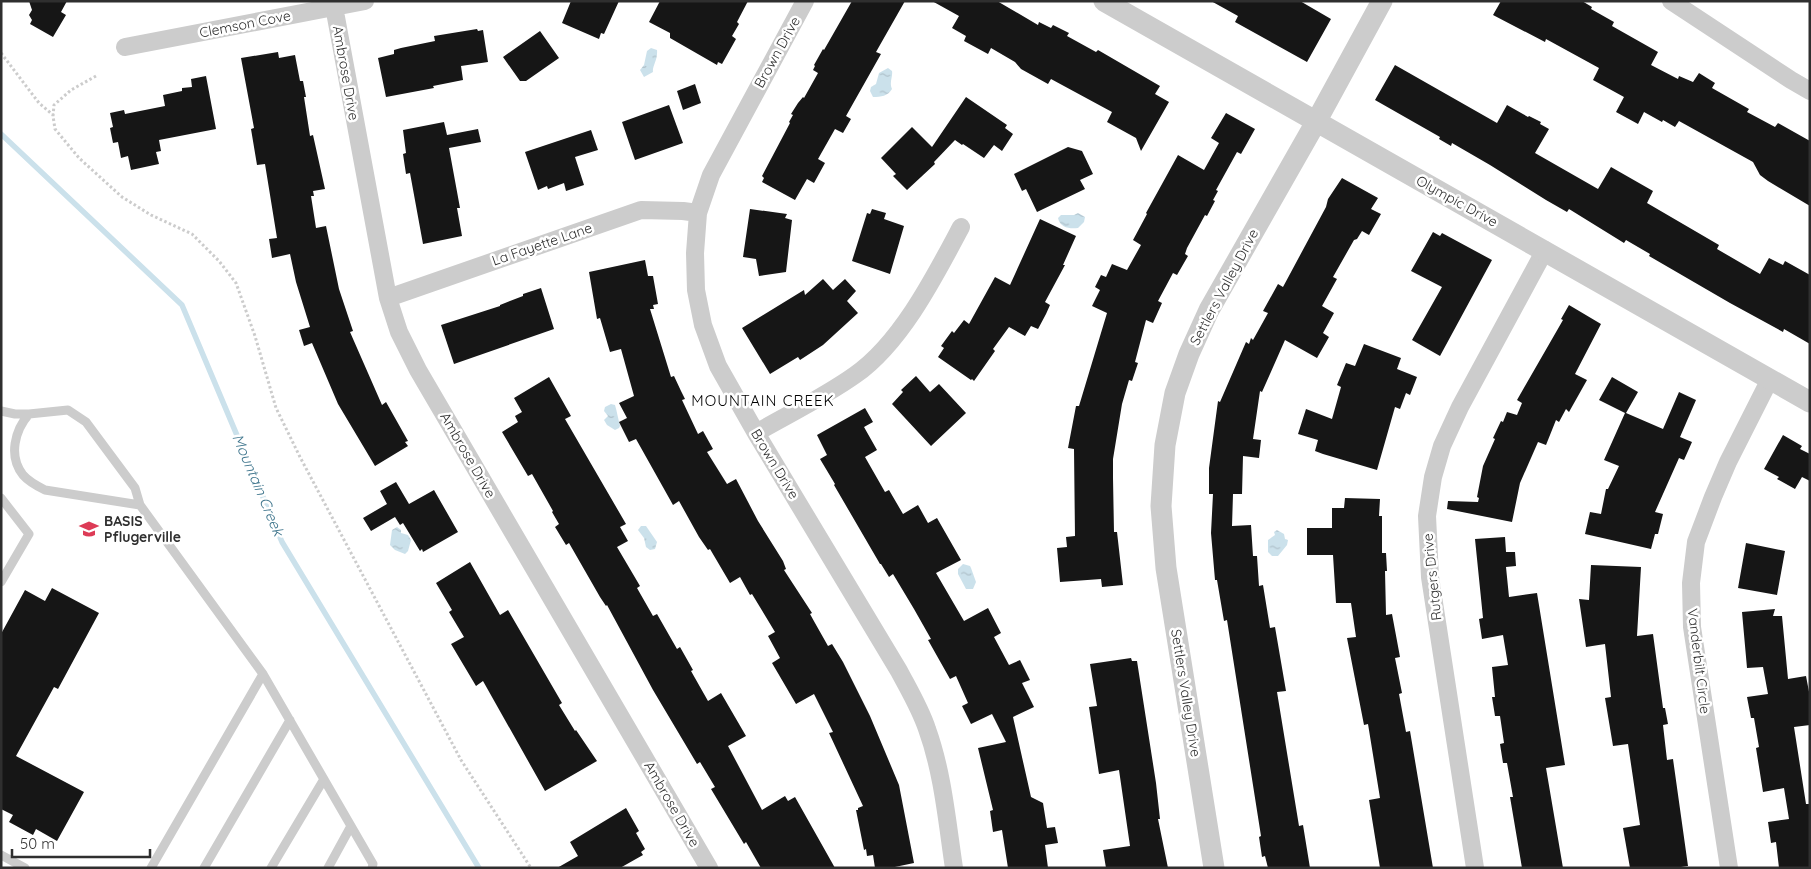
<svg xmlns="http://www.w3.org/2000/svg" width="1811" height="869" font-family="Quicksand,sans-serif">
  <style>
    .water { fill: url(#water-ripples) }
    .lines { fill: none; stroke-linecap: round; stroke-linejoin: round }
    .stream { stroke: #cbe1eb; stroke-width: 5.5 }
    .building { fill: #161616 }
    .path { stroke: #ccc; stroke-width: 3; stroke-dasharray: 2.5 2.5; stroke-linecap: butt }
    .service { stroke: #ccc; stroke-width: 9 }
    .minor { stroke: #ccc; stroke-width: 18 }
    .tertiary { stroke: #ccc; stroke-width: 21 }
    .labels { text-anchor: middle; stroke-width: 5; stroke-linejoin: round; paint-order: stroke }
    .street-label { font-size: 14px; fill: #2f2f2f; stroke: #fff }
    .poi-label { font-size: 14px; font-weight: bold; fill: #2f2f2f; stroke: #fff; text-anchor: start }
    .neighbourhood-label { font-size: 15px; letter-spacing: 1px; fill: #000; stroke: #fff }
    .water-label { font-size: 15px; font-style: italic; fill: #41778e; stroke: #fff }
  </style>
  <defs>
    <pattern id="water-ripples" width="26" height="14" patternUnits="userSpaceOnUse" patternTransform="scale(1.25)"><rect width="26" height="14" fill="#cbe1eb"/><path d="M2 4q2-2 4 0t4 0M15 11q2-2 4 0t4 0" fill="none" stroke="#afc1ca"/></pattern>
  </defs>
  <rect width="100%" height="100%" fill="#fff"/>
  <path class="water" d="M651 48 657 50C658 60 652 66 653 72L644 77 640 70 644 65 647 51Z
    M888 68 892 71C893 77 889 82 892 89 888 96 881 97 873 97L870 91 871 87 876 84 879 73Z
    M1078 213 1085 217 1084 222 1078 228C1070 229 1060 228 1058 218L1061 215H1074Z
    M611 404 615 405C617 412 618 418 620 426L619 428 615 430 607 425 604 420 608 416 604 411 605 407Z
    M641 526H646L657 542 655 549 650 550 646 547 644 538 638 530Z
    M397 527 401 530V533L408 535 411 540 408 551 405 554 395 550 390 545 392 530Z
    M1277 530 1284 534 1285 539 1288 540 1287 545 1278 556H1272L1268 552V540L1275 535 1274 532Z
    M963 564 970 566 971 568 976 582 973 589H966L958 574V569Z"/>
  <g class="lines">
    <path class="stream" d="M1 134 182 305 282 542 479 868"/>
  </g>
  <path class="building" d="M29 1H67L61 12 66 15 53 37 30 24 32 20 29 15 32 10Z
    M571 1H619L604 34 601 33 599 39 562 23Z
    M660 1H748L737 22 739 24 732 36 736 39 722 64 718 62 717 65 670 38V33L649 22Z
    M852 1H905L876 52 881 54 846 116 851 119 843 133 835 129 818 159 825 163 814 183 807 179 795 200 762 182 764 178 762 176 790 123 789 122 793 115 791 114 798 103 803 97 804 98 818 73 813 70 815 66 814 65 823 49 824 50Z
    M932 1H997L1038 25 1039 22 1051 28 1053 25 1069 33 1067 36 1096 52 1098 50 1160 86 1155 94 1169 102 1141 151 1136 138 1107 122 1112 112 1051 79 1048 84 1021 69 1015 62 991 48 988 54 964 41 966 36 952 28 959 16Z
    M1211 1H1300L1331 19 1307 62 1235 22 1238 16Z
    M1501 1H1582L1592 7 1591 9 1614 22 1612 26 1658 52 1651 65 1678 79 1679 76 1693 82 1699 73 1715 83 1712 88 1749 109 1747 112 1775 127 1778 123 1810 141V206L1768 181 1760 175 1753 162 1679 121 1675 127 1663 120 1662 122 1644 112 1638 124 1616 112 1624 97 1593 80 1599 68 1546 39 1545 42 1493 15Z
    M477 29 478 31 483 30 488 62 461 66 463 80 433 86 434 88 386 97 378 58 394 54V50L401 48 435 41 434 36Z
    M540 31 559 58 526 81H520L503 57Z
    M278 52 279 58 295 55 300 81H303L306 97H304L310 136 313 135 325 189 313 191 314 196H311L316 228 326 226 339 289 353 331 350 332 382 405 386 402 408 441 405 442 408 446 375 466 338 404 312 343 304 346 299 330 310 327 296 282 290 254 272 258 269 239 277 238 265 164 257 165 251 129 254 128 241 58Z
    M1395 65 1497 123 1507 105 1528 117 1529 116 1541 122 1540 124 1549 129 1535 153 1598 189 1611 167 1653 191 1647 203 1719 245 1717 249 1760 274 1769 258 1783 265 1785 261 1810 275V344L1784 329 1783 332 1730 303 1649 256 1650 254 1626 240 1624 243 1569 209 1567 212 1546 200 1490 165 1452 143 1451 146 1439 139 1440 137 1375 100Z
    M206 76 216 129 159 140 161 151 156 152 159 164 131 170 128 156 121 158 118 142 113 143 110 128 113 127 110 113 124 110 125 114 165 106 163 95 182 91V88L192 87 191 79Z
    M695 84 701 103 683 110 677 91Z
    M966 97 1007 125 1005 128 1013 134 1002 151 994 145 984 158 963 144 962 145 955 140 934 162 935 164 907 190 893 176 896 174 881 158 912 127 932 147Z
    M669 105 683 143 635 160 622 122Z
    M1226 113 1255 129 1241 154 1237 152 1216 190 1218 191 1213 200 1215 201 1207 216 1205 215 1187 248 1185 254 1188 256 1177 275 1173 273 1158 301 1162 303 1153 323 1146 320 1135 362 1138 363 1132 381 1129 380 1122 404 1113 459V478L1114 532H1117L1123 585 1102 587 1101 579 1060 582 1057 548 1067 547 1066 537 1075 536 1074 449 1068 448 1076 406H1079L1107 313 1092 306 1100 290 1095 287 1101 275 1106 277 1112 264 1127 270 1141 245 1133 240 1147 214 1146 213 1178 155 1204 170 1219 143 1211 138Z
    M444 122 447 135 478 129 481 142 449 148 460 208H457L462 236 423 244 410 173 406 174 403 154 406 153 403 130Z
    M591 130 598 150 575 157 584 185 566 191 564 183 548 189 547 186 538 190 525 152Z
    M1068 147 1082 151 1093 174 1080 180 1085 189 1037 212 1026 189 1022 191 1014 174Z
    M1342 178 1378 198 1371 209 1381 214 1369 235 1362 231 1357 239 1354 240 1333 277 1337 279 1322 306 1334 313 1323 333 1329 337 1317 358 1285 340 1262 392 1260 391 1253 439 1261 440 1259 458 1243 456 1242 494H1233L1232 526 1251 525 1253 556H1257L1259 586 1263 585 1270 628 1275 627 1286 691 1277 692 1299 826 1303 825 1310 868H1268L1265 856 1262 857 1259 837 1261 836 1227 620 1224 621 1217 580H1215L1211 533 1213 494H1209V468L1218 401 1220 402 1246 342 1249 344 1251 338 1253 340 1268 313 1263 311 1278 284 1283 287 1305 246 1326 207 1328 199Z
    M750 209 787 214 785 218 792 220 786 272 759 276 756 259 743 257Z
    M872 209 886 213 884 219 904 226 890 274 852 261 867 213 870 214Z
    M1040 219 1076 236 1063 265H1065L1045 302 1050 305 1046 314 1038 329 1031 326 1025 336 1009 327 993 349 995 351 974 381 972 379 971 380 938 357 944 348 941 346 952 331 954 333 964 320 969 324 995 277 1010 285Z
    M1433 232 1440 236 1442 233 1492 260 1440 356 1412 340 1442 287 1411 271Z
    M645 260 648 276H653L658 304 653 305 654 309H650L671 377 674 376 681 391 685 399 682 400 698 434 703 431 713 449 707 452 727 484 736 479 758 521 783 561 786 569 784 570 812 613 810 614 815 623 828 646 832 644 843 662 870 716 899 785 914 863 890 868H875L873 855 867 856 866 849 864 850 856 810H858V808L863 806 829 733 833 732 814 694 796 704 772 663 780 658 768 636 775 632 752 594 750 595 740 577 730 583 710 549 708 550 699 537 679 501 673 505 636 439 629 442 619 422 627 418 619 403 634 396 621 349 610 352 600 318 597 319 589 272Z
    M823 279 833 290 845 279 856 291 847 301 858 313 823 345 800 360 798 357 770 374 742 328 804 290 805 295Z
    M541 288 554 329 454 364 441 325 500 306V305L523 296V294Z
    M1569 305 1601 324 1575 374 1587 380 1569 412 1566 409 1559 422 1556 420 1546 445 1538 442 1520 483 1512 522 1447 509 1448 501 1478 502 1479 498 1477 497 1483 466 1495 439 1493 438 1501 421 1503 422 1507 412 1517 415 1522 403 1517 400 1563 320 1561 319Z
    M1364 344 1401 358 1397 369 1417 377 1410 395 1406 393 1400 409 1395 407 1377 470 1323 454 1315 451 1318 440 1298 434 1306 409 1332 419 1341 387 1337 385 1346 363 1355 366Z
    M916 376 930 392 939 384 966 413 931 446 892 404 903 392 901 390Z
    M549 377 571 416 565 419 626 524 620 527 628 541 617 547 640 586 637 588 653 616 657 614 677 649 680 647 693 670 691 671 708 701 721 693 746 736 728 746 762 810 785 796 788 801 795 797 835 868H761L746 842 744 844 711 789 715 787 700 762 697 764 653 690 607 605 606 606 600 597 569 543 566 545 555 527 559 524 552 512 553 511 532 474 528 476 502 432 518 422 515 416 522 412 514 398Z
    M1612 377 1638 392 1626 413 1663 429 1679 392 1696 400 1680 437 1692 442 1684 460 1679 458 1655 512 1663 514 1658 534H1655L1651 549 1585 534 1590 512 1601 514 1606 489H1608L1619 466 1604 460 1625 413 1599 400Z
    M865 408 873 422 864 427 877 450 865 457 885 492 889 490 903 514 918 505 928 523 937 518 961 560 936 573 964 621 988 608 1001 633 994 637 1009 665 1020 660 1030 680 1022 683 1034 707 1013 717 1031 797 1043 803 1047 828 1055 827 1058 843 1045 845 1048 868H1008L1002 830 993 832 990 811 993 810 978 748 1006 742 992 714 971 724 962 706 968 703 956 676 950 679 928 640 931 639 914 609 893 574 889 577 881 564H880L834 485 835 484 820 459 827 455 817 435Z
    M1783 435 1802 446 1800 449 1810 454V481L1802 477 1795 489 1777 479 1779 477 1764 469Z
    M396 482 409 504 434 490 458 532 423 552 422 549 420 551 403 523 400 525 395 517 371 531 363 518 387 504 380 491Z
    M1345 498 1380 499 1379 516H1382V553H1386L1387 571H1385L1386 615 1392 614 1400 657 1395 658 1402 693 1399 694 1406 732 1410 731 1433 868H1380L1369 800 1380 798 1368 724 1364 725 1347 638 1356 637 1351 603H1336L1333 555H1307V528H1332V508H1344Z
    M1505 537 1506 552H1515L1516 566 1506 567 1509 597 1537 593 1565 765 1546 768 1563 868H1522L1510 797H1513L1507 763H1503L1500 744 1504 743 1500 716H1495L1492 697H1495L1492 667 1508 665 1503 635 1482 639 1479 619 1483 618 1475 539Z
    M1746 543 1785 551 1777 595 1738 588Z
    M470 562 500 615 508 610 562 703 559 705 575 731 576 730 597 761 545 791 483 681 476 686 451 644 464 637 449 612 452 610 436 583Z
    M1591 565 1641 567 1637 636 1653 634 1663 708H1665L1668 724 1663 725 1667 760 1673 759 1688 866 1674 868H1630L1623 828 1640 825 1628 744 1613 746 1605 698 1611 697 1605 644 1586 647 1579 599 1589 600Z
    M52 588 99 613 58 689 54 687 16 756 84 792 57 841 36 829 33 835 9 822 13 815 1 809V634L25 590 45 601Z
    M1775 609 1773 616H1782L1788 679 1806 676 1810 697V725L1794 727 1806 804H1810V868H1779L1776 842 1771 843 1768 822 1789 819 1784 788 1763 792 1756 748 1759 747 1754 718H1751L1747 697 1768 694 1763 667 1747 668 1742 612Z
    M1131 658 1132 661H1137L1156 783 1160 819H1158L1168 868H1106L1103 850 1130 846 1119 770 1099 774 1089 707 1097 706 1090 664Z
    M626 808 639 831 636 833 645 849 641 852 643 855 620 868H557L578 856 570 842Z"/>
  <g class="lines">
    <path class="path" d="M1 53 39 103 53 115
      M96 76 71 90 54 105 53 116 55 129 79 158 122 197 151 215 192 234 219 261 236 283 255 336 276 408 300 457 461 760 531 868"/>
    <path class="service" d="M1 411 15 414H29L68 410 86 422 135 488 140 505 263 674 151 868
      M29 414C15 430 8 456 23 475 29 482 37 486 45 490L140 505
      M1 498 29 534 1 582
      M263 674 373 864 372 868
      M1 855 25 868
      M204 868 290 720
      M271 868 324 779
      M328 868 351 826"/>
    <path class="minor" d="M333 1 388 298 399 332 418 370 709 868
      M805 1 711 175 698 213 695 253 696 290 703 325 718 366 756 433 899 671C909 690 920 708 927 729 943 773 947 822 954 868
      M1671 1 1791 80 1810 91
      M125 47 365 1
      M388 298 641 210 683 211 698 213
      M756 433C789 414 824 397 855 375 901 343 935 276 961 227
      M1475 868 1430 577 1427 516 1433 477 1442 446 1460 407 1545 250
      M1729 868 1692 627 1691 583 1696 542 1713 497 1728 462 1770 379"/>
    <path class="tertiary" d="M1104 1 1810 402
      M1214 868 1166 568 1161 506 1165 445 1175 393 1189 354 1209 310 1316 122 1382 1"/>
  </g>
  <defs>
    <g id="school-bare" transform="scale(1.5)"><path d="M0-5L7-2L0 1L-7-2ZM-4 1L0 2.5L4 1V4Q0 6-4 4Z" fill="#dd3b56" stroke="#fff" stroke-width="2.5" paint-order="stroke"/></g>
  </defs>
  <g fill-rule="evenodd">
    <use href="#school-bare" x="89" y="529"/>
  </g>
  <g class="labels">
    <g class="street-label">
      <text transform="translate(245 24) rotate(-11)" y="5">Clemson Cove</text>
      <text transform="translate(777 52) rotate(-61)" y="5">Brown Drive</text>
      <text transform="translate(346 73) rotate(80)" y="5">Ambrose Drive</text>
      <text transform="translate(1457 201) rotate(29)" y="5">Olympic Drive</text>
      <text transform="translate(542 244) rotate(-19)" y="5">La Fayette Lane</text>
      <text transform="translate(1224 287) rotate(-62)" y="5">Settlers Valley Drive</text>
      <text transform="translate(468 455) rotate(60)" y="5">Ambrose Drive</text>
      <text transform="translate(775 464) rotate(59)" y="5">Brown Drive</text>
      <text transform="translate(1432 577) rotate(-96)" y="5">Rutgers Drive</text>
      <text transform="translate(1699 661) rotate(83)" y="5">Vanderbilt Circle</text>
      <text transform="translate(1186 693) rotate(81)" y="5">Settlers Valley Drive</text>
      <text transform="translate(672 804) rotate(60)" y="5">Ambrose Drive</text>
    </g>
    <g class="poi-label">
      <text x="104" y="526">BASIS<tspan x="104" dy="16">Pflugerville</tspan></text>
    </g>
    <g class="neighbourhood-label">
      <text x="763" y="406">MOUNTAIN CREEK</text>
    </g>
    <g class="water-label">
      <text transform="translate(258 485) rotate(67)" y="5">Mountain Creek</text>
    </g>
  </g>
  <rect width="1811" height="869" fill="none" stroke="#2f2f2f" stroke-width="5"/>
  <path d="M12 849v8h138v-8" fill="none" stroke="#2f2f2f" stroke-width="2.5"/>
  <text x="20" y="849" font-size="15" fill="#2f2f2f" stroke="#ffffff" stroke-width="4" paint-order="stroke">50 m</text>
</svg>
